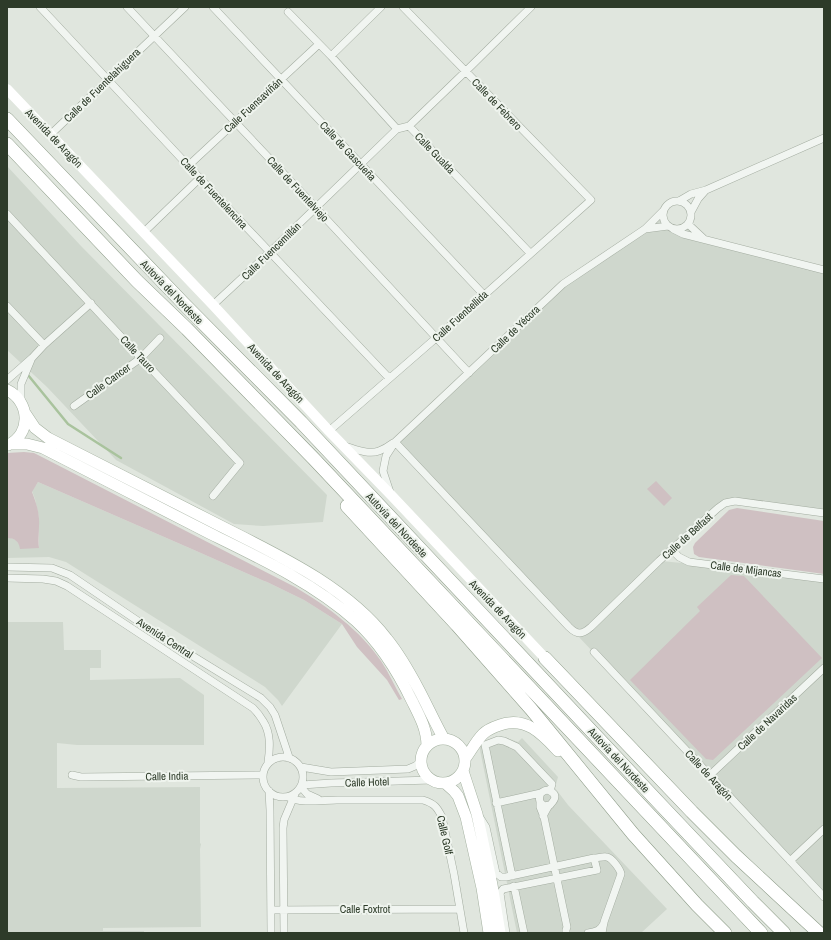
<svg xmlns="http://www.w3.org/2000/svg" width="831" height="940" font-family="'Archivo Narrow',sans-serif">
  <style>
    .built { fill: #cfd7cd }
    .green { fill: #cfc0c2 }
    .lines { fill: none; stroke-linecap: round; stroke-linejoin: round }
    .stream { stroke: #a9c39d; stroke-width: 2.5 }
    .street-casing { stroke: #a3aca0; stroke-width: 8 }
    .primary-casing { stroke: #a3b09f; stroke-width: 12 }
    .highway-casing { stroke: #8c9b87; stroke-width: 14 }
    .street { stroke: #f1f5f1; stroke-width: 7 }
    .secondary { stroke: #fff; stroke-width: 10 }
    .primary { stroke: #fff; stroke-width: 11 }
    .highway { stroke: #fff; stroke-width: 13 }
    .labels { text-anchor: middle; stroke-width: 4; stroke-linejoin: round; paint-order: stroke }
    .street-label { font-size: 11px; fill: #2d3b29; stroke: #eff4ee }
  </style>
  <rect width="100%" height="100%" fill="#e0e6de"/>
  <path class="built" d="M7 166 81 246 327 495 323 522 263 526 234 524 116 460 47 387 7 350Z
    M662 216 664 222 668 226 679 229 684 227 688 224 705 240 824 270V513L725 503 660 561 738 568 824 579V897L395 442 563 284Z
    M38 482 194 550 264 581 267 582 304 600 342 624 282 706 278 700 265 687 66 562 49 557 7 558V538H11L16 540 20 546 39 548V517L35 499 32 491Z
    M7 622H63L64 650H101V668H90V680L180 678 204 695V745H77L57 743V788L200 787V843L201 844 200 849 201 927 103 928V931H144V933H7Z
    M498 737 510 739 518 742 522 738 558 777 555 788 568 805 667 909 641 933H517L479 745 487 740Z"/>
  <path class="green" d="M24 452 34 453 40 456 295 587C327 606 361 631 381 661 389 673 395 687 402 699L399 700 387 680 357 647 342 624 304 600 267 582 264 581 194 550 38 482 32 492C36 502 40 514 39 526 39 534 38 541 39 548L20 549C19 541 14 538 7 538V453Z
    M656 481 672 498 664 506 647 489Z
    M737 508 824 521V574L699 557 694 554 693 547 695 543 729 510Z
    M731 575 744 576 822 658 713 760 706 759 630 680 700 611 697 607Z"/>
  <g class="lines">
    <path class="stream" d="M28 375 68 424 121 458"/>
    <g class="street-casing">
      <path id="street" d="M40 7 194 172 389 378
        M127 7 316 208 469 373
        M213 7 484 295
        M288 12 331 56 397 129
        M331 56 381 7
        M409 126 465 72 531 7
        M51 134 185 7
        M188 166 319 44
        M663 215a14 14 0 1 1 28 0a14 14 0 1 1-28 0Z
        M679 201 691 194 706 190 824 138
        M691 212 698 199 705 191
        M7 214 141 358 240 463 213 496
        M688 224 703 238
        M645 229 668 226
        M673 229 683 234 824 270
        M144 232 200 178
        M213 305 270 252 397 129 409 126 530 253
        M7 306 44 345
        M7 380 32 358 44 345 91 303
        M21 402V384L31 360
        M74 406 141 358 160 338
        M329 431 436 338 591 200 403 7
        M395 442 569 627C577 635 582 635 591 627L659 561 718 508 725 503 735 501 824 513
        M345 446C355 449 368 455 379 451 384 449 389 446 393 443
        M390 492 383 471 386 456 395 442 563 284 645 229 663 211
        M672 550 679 557 689 562 824 579
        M7 567 52 568 70 575 160 636 261 698 270 707 275 715 289 757
        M7 578 43 579 56 581 67 586 253 708C257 712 260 716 263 721 271 733 270 748 268 762
        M594 652 824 897
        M263 777a20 20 0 1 1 40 0a20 20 0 1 1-40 0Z
        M301 767 331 772 408 769 415 766 421 762
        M72 775 81 777 263 775
        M709 776 824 668
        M302 785 331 783 432 780
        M301 787 307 794 318 799
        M269 791 270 810 271 933
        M288 797C301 804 322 800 337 800 366 800 394 800 423 800 435 804 437 807 442 817L454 874 464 933
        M540 802V807L544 817 567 927 566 930V933
        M496 803 541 793
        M543 816C545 813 546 810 548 807 552 803 560 796 550 791 548 790 546 790 544 791 539 793 539 798 540 802L544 806 550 805
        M481 819 486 827 496 873 501 877H506L594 858C598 858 604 856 607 857 612 858 620 869 621 874L604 922 602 933
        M790 861 824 829
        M512 876 485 745 498 740 504 741 517 747 552 784 550 791
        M514 886 524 933
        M271 910 460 909
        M284 933 283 828 284 820 295 794
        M506 933 500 893 503 889 597 870 594 858
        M588 933C596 932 601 930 604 923"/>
    </g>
    <g class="primary-casing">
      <path id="primary" d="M7 390C30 401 32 434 8 445
        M25 413 35 428 48 438C101 465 154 492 207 519 269 551 344 583 387 639 400 655 410 673 419 690 428 707 435 723 444 739
        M11 444H27L43 448C99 477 155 505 211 534 260 558 315 584 356 621 380 643 398 672 412 701 419 715 427 729 427 746
        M421 761a22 22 0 1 1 44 0a22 22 0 1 1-44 0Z
        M465 759C471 751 476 741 483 734 487 730 494 727 500 725 526 716 542 734 558 751
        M463 771 477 814 492 885 500 933
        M445 783 454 791 458 796 466 817 482 888 489 933"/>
    </g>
    <g class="highway-casing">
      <path id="highway" d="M7 119 183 303 301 422 661 805 753 902 784 933
        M7 144 137 281 187 329 314 459 761 933
        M347 506 457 625 531 709 633 834 697 905 725 933
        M545 658 692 812 736 856 819 933"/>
    </g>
    <use href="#street" class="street"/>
    <path class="secondary" d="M7 89 213 305 329 431 392 496 545 658"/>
    <use href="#primary" class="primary"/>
    <use href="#highway" class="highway"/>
  </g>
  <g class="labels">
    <g class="street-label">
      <text transform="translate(102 85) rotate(-44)" y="4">Calle de Fuentelahiguera</text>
      <text transform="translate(497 104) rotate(46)" y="4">Calle de Febrero</text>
      <text transform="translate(253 105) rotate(-43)" y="4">Calle Fuensaviñán</text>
      <text transform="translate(54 138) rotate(46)" y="4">Avenida de Aragón</text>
      <text transform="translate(348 151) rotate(47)" y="4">Calle de Gascueña</text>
      <text transform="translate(435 153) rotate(46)" y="4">Calle Gualda</text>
      <text transform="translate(298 189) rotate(47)" y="4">Calle de Fuentelviejo</text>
      <text transform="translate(214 193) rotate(47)" y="4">Calle de Fuentelencina</text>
      <text transform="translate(271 251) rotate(-44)" y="4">Calle Fuencemillán</text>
      <text transform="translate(172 292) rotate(46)" y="4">Autovía del Nordeste</text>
      <text transform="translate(460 316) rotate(-42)" y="4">Calle Fuenbellida</text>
      <text transform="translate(515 329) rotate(-44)" y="4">Calle de Yécora</text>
      <text transform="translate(138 354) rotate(47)" y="4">Calle Tauro</text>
      <text transform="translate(276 373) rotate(47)" y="4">Avenida de Aragón</text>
      <text transform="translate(108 381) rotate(-36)" y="4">Calle Cancer</text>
      <text transform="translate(397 525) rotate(47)" y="4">Autovía del Nordeste</text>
      <text transform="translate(687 536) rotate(-42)" y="4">Calle de Belfast</text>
      <text transform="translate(746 569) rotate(7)" y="4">Calle de Mijancas</text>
      <text transform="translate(498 609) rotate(46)" y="4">Avenida de Aragón</text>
      <text transform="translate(165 638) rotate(33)" y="4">Avenida Central</text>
      <text transform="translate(767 722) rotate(-43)" y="4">Calle de Navaridas</text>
      <text transform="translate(619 760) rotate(47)" y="4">Autovía del Nordeste</text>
      <text transform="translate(709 775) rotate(47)" y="4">Calle de Aragón</text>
      <text transform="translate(167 776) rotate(-1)" y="4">Calle India</text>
      <text transform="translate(367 782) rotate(-2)" y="4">Calle Hotel</text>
      <text transform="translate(445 835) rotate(77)" y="4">Calle Golf</text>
      <text x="365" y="913">Calle Foxtrot</text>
    </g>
  </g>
  <rect width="831" height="940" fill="none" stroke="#2d3b29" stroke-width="16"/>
</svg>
